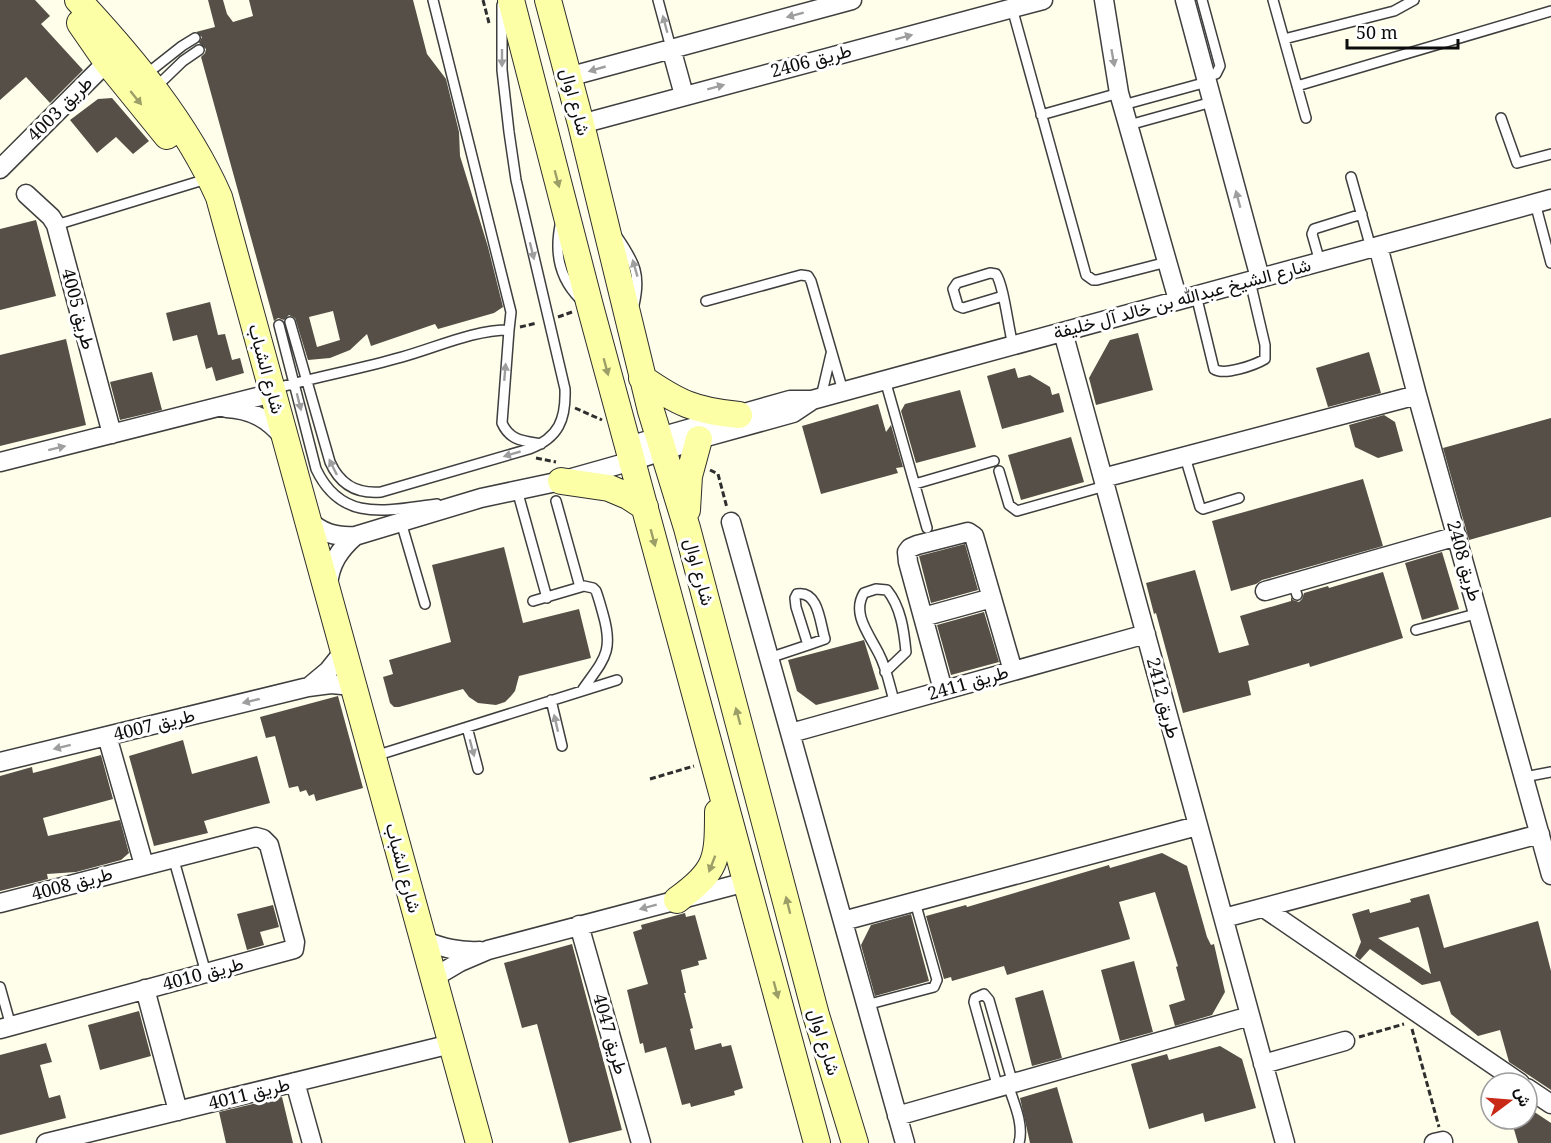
<svg xmlns="http://www.w3.org/2000/svg" width="1551" height="1143" font-family="'Noto Serif',Vazirmatn,serif">
  <style>
    .building { fill: #554f47; fill-rule: evenodd }
    .lines { fill: none; stroke-linecap: round; stroke-linejoin: round }
    .lane-casing { stroke: #3f3f3f; stroke-width: 12 }
    .street-casing { stroke: #3f3f3f; stroke-width: 21 }
    .secondary-casing { stroke: #2e2e2e; stroke-width: 28 }
    .path { stroke: #2e2e2e; stroke-width: 3; stroke-dasharray: 6 3; stroke-linecap: butt }
    .lane { stroke: #fff; stroke-width: 9 }
    .street { stroke: #fff; stroke-width: 18 }
    .secondary { stroke: #fcffa6; stroke-width: 26 }
    .oneway { fill: #9e9e9e }
    .oneway2 { fill: #9c9e68 }
    .labels { text-anchor: middle; stroke-width: 6; stroke-linejoin: round; paint-order: stroke }
    .street-label { font-size: 18px; fill: #0c0c0c; stroke: #fff }
  </style>
  <rect width="100%" height="100%" fill="#fffeeb"/>
  <path class="building" d="M0 0H35L50 16 41 24 83 70 50 103 26 77 0 100Z
    M208 0H223L227 14 233 22 253 16 249 0H413L427 54 446 79 459 132 460 156 488 247 503 307 494 313 438 329 435 324 371 346 367 334 350 350 330 358 308 360 295 318 289 315 284 320 278 318 274 321 201 57 205 53 206 49 199 43 202 37 196 32 215 27ZM333 311 340 340 317 347 309 317Z
    M112 98 149 141 133 154 116 137 97 153 70 120 98 99Z
    M36 220 56 296 0 310V229Z
    M210 302 218 335 225 334 232 360 240 358 244 373 216 381 212 367 206 369 197 335 173 341 166 313Z
    M1138 333 1153 390 1096 405 1089 378 1110 340Z
    M66 339 86 425 0 446V355Z
    M1369 352 1381 393 1328 407 1316 368Z
    M1015 368 1018 378 1030 375 1050 387 1052 395 1059 393 1064 412 1002 429 987 376Z
    M152 372 162 410 120 420 110 382Z
    M960 390 976 447 916 463 901 411 905 404Z
    M878 404 886 432 891 425 903 467 896 468 898 473 821 494 802 426Z
    M1384 415 1395 422 1403 451 1378 458 1355 447 1349 425Z
    M1551 418V517L1469 540 1443 448Z
    M1071 437 1084 482 1021 500 1008 455Z
    M1363 479 1383 546 1262 580 1256 584 1231 591 1212 521Z
    M965 544 978 590 931 603 919 556Z
    M504 547 523 623 579 609 591 658 519 676 515 691 511 696 505 702 496 705 478 703 469 697 463 689 399 707H394L390 703 383 677 393 674 389 660 451 642 432 565Z
    M1442 552 1459 609 1422 620 1405 563Z
    M1195 570 1219 653 1249 645 1240 616 1291 601V597L1293 600 1299 602 1302 599 1304 593 1328 586 1329 588 1383 572 1403 638 1310 667 1309 663 1248 681 1251 695 1183 713 1156 613 1154 614 1146 583Z
    M984 612 999 662 951 675 937 625Z
    M864 640 879 689 816 705 797 691 788 660Z
    M338 696 363 788 316 801 314 794 309 796 306 790 300 792 298 786 289 788 275 736 266 738 260 717Z
    M183 740 192 774 257 756 270 803 204 821 208 833 154 846 129 756Z
    M101 755 113 799 43 818 48 836 120 820 129 853 121 860 76 872 47 874 48 879 0 891V776L32 767 33 773Z
    M1162 853 1187 866 1207 937 1211 945 1214 944 1225 992 1212 1015 1175 1026 1169 1005 1185 1000 1176 967 1178 966 1155 892 1119 902 1130 939 1007 975 1004 966 952 981 951 977 944 979 926 916 966 905 967 907 1109 865 1110 868Z
    M1429 894 1444 948 1538 921 1551 971V1090L1509 1062 1500 1030 1478 1036 1451 1014 1440 981 1422 985 1370 949 1360 960 1355 956 1361 942 1352 914 1369 909 1370 913 1411 902 1410 899ZM1418 927 1419 928 1431 974 1378 938Z
    M273 905 279 927 260 932 264 945 247 950 237 914Z
    M685 913 686 917 695 915 707 959 698 961 699 965 681 970 686 993H684L693 1028 690 1029 695 1050 721 1043 722 1047 731 1045 743 1088 734 1091 735 1095 691 1107 690 1103 682 1105 666 1047 645 1053 643 1043 640 1044 627 990 648 984 633 932 642 929 641 925Z
    M911 914 929 981 875 996 861 945 871 925Z
    M572 944 622 1130 569 1143 537 1024 522 1028 504 963Z
    M1134 961 1153 1032 1120 1041 1101 970Z
    M1043 990 1062 1058 1032 1066 1015 998Z
    M139 1011 151 1056 100 1070 88 1025Z
    M46 1043 52 1062 40 1065 49 1098 60 1095 66 1118 0 1135V1055Z
    M1220 1046 1242 1059 1256 1108 1205 1122 1203 1113 1149 1129 1131 1064 1167 1054 1169 1060Z
    M1057 1087 1073 1143H1030L1020 1098Z
    M282 1097 293 1143H226L219 1112Z
    M1527 1107 1551 1123V1143H1518L1511 1119H1527Z"/>
  <g class="lines">
    <g class="lane-casing">
      <path id="lane" d="M433 0 511 312 509 330
        M658 0 671 48
        M1202 0 1220 66 1216 74 1205 77
        M1273 0 1306 118
        M1012 8 1086 275 1093 280H1097L1167 262
        M1284 39 1394 11 1414 0
        M144 76 182 46 195 38
        M1297 86 1551 11
        M155 88 183 61 199 50
        M1123 105 1207 82
        M1041 115 1119 93
        M1501 118 1517 163 1551 154
        M1129 125 1212 102
        M1351 177 1371 248
        M1535 203 1551 263
        M561 221C554 251 558 277 580 299
        M56 225 200 181
        M618 238C635 263 641 275 634 305
        M1320 262 1312 234 1314 229 1362 214
        M1196 295 1214 369C1224 376 1255 365 1265 359V345L1250 281
        M1003 296 963 308 958 306 953 289 957 283 990 273 996 274C1004 286 1008 327 1013 345
        M706 301 801 275 808 276 811 281 843 391
        M290 322 330 462C340 485 357 494 381 492L529 449C559 438 566 419 565 389L516 180 509 132 502 70V5
        M279 325 316 469C342 524 388 510 437 504
        M885 380 927 528
        M273 389C316 377 360 369 402 357 438 347 473 330 509 330L502 423C510 441 524 441 541 444
        M821 397 831 354
        M1185 457 1200 507 1203 509 1239 498
        M999 471 1009 505 1017 511 1105 486
        M915 484 994 461
        M517 490 547 598
        M556 501 580 587
        M401 522 425 604
        M1293 583 1297 595
        M533 601 584 586 593 588 596 591C599 599 601 607 603 614 614 652 604 659 583 689
        M1416 630 1479 613
        M769 658 808 645 796 607 795 598 797 594C819 590 820 624 825 639L808 645
        M885 672 906 652C904 631 901 607 887 590L876 589 864 593C851 614 870 635 879 654 887 669 890 688 895 704
        M551 700 562 746
        M467 727 478 769
        M375 756 617 680
        M1524 777 1551 772
        M173 857 206 973
        M0 987 11 1026
        M866 1005 934 987 937 980 915 902
        M1008 1085C1014 1103 1024 1124 1019 1143
        M998 1088 974 1002 975 998 984 994 989 1000 1013 1084"/>
    </g>
    <g class="street-casing">
      <path id="street" d="M1104 0 1119 93 1178 300
        M1185 0 1260 278
        M671 48 684 95
        M568 77 852 0
        M581 124 1043 0
        M0 169 107 62 117 57
        M26 194 51 217 56 225 112 434
        M1378 246 1417 395 1551 875
        M1063 332 1285 1143
        M226 408C251 409 269 419 284 438
        M628 446 790 400H812L1551 199
        M0 462 273 393
        M1103 478 1417 395
        M308 520C322 533 335 537 355 536L481 498 561 481 632 461 699 439 793 413 811 401
        M731 522 905 1143
        M328 585C330 564 339 550 355 536
        M1265 591 1457 536
        M923 617 992 598
        M310 686 328 671 344 651
        M943 690 908 562 907 552 910 548 917 545 968 532 974 536 1013 671
        M791 733 1146 634
        M107 736 144 865
        M0 762 308 687 331 684 353 686
        M0 903 256 837 263 839 269 845 295 942 294 949 0 1029
        M1264 908 1520 1083
        M1224 918 1540 834
        M843 921 1197 826
        M579 925 641 1143
        M423 940C443 948 458 952 480 951
        M433 978 460 962 488 950 746 882
        M145 989 178 1111
        M1263 1064 1345 1041
        M295 1082 312 1143
        M1527 1088 1551 1104
        M897 1116 1250 1016
        M46 1143 451 1044
        M1434 1143 1443 1141V1143"/>
    </g>
    <g class="secondary-casing">
      <path id="secondary" d="M78 0C132 58 187 124 219 197L479 1143
        M511 0 590 306 817 1143
        M548 0 581 124 651 411 687 528 816 1015 855 1143
        M80 23 107 62 167 136
        M642 378C678 403 695 411 739 415
        M561 481 609 488 628 496 645 507
        M687 510 689 476 699 439
        M677 900C717 870 718 861 718 812"/>
    </g>
    <path class="path" d="M483 0 489 23
      M558 317 572 312
      M520 327 537 323
      M575 408 602 420
      M536 458 556 462
      M710 470 718 474 727 508
      M650 779 694 766
      M1412 1029 1439 1127
      M1359 1037 1404 1024"/>
    <use href="#lane" class="lane"/>
    <use href="#street" class="street"/>
    <use href="#secondary" class="secondary"/>
  </g>
  <defs><path id="oneway-solid" d="M-6-.8H1V-3.2L6.5 0L1 3.2V.8H-6Z" transform="scale(1.5)"/></defs>
  <g class="oneway">
    <use href="#oneway-solid" transform="translate(795 15) rotate(165)"/>
    <use href="#oneway-solid" transform="translate(665 24) rotate(-105)"/>
    <use href="#oneway-solid" transform="translate(904 37) rotate(-15)"/>
    <use href="#oneway-solid" transform="translate(502 58) rotate(90)"/>
    <use href="#oneway-solid" transform="translate(1113 58) rotate(80)"/>
    <use href="#oneway-solid" transform="translate(597 69) rotate(164)"/>
    <use href="#oneway-solid" transform="translate(716 87) rotate(-15)"/>
    <use href="#oneway-solid" transform="translate(1238 199) rotate(-105)"/>
    <use href="#oneway-solid" transform="translate(532 251) rotate(76)"/>
    <use href="#oneway-solid" transform="translate(635 268) rotate(-106)"/>
    <use href="#oneway-solid" transform="translate(505 372) rotate(-85)"/>
    <use href="#oneway-solid" transform="translate(299 402) rotate(76)"/>
    <use href="#oneway-solid" transform="translate(57 448) rotate(-14)"/>
    <use href="#oneway-solid" transform="translate(512 454) rotate(164)"/>
    <use href="#oneway-solid" transform="translate(333 467) rotate(-116)"/>
    <use href="#oneway-solid" transform="translate(251 701) rotate(166)"/>
    <use href="#oneway-solid" transform="translate(556 723) rotate(-103)"/>
    <use href="#oneway-solid" transform="translate(62 747) rotate(166)"/>
    <use href="#oneway-solid" transform="translate(472 748) rotate(75)"/>
    <use href="#oneway-solid" transform="translate(648 907) rotate(165)"/>
  </g>
  <g class="oneway2">
    <use href="#oneway-solid" transform="translate(136 98) rotate(51)"/>
    <use href="#oneway-solid" transform="translate(557 179) rotate(75)"/>
    <use href="#oneway-solid" transform="translate(606 367) rotate(75)"/>
    <use href="#oneway-solid" transform="translate(653 538) rotate(75)"/>
    <use href="#oneway-solid" transform="translate(738 716) rotate(-105)"/>
    <use href="#oneway-solid" transform="translate(712 864) rotate(111)"/>
    <use href="#oneway-solid" transform="translate(788 905) rotate(-104)"/>
    <use href="#oneway-solid" transform="translate(776 990) rotate(75)"/>
  </g>
  <g class="labels">
    <g class="street-label">
      <text transform="translate(811 61) rotate(-15)" y="6">طريق 2406</text>
      <text transform="translate(575 102) rotate(75)" y="6">شارع اوال</text>
      <text transform="translate(60 109) rotate(-45)" y="6">طريق 4003</text>
      <text transform="translate(1182 299) rotate(-15)" y="6">شارع الشيخ عبدالله بن خالد آل خليفة</text>
      <text transform="translate(78 309) rotate(75)" y="6">طريق 4005</text>
      <text transform="translate(266 369) rotate(75)" y="6">شارع الشباب</text>
      <text transform="translate(1464 561) rotate(74)" y="6">طريق 2408</text>
      <text transform="translate(699 572) rotate(75)" y="6">شارع اوال</text>
      <text transform="translate(968 683) rotate(-16)" y="6">طريق 2411</text>
      <text transform="translate(1163 698) rotate(75)" y="6">طريق 2412</text>
      <text transform="translate(154 725) rotate(-14)" y="6">طريق 4007</text>
      <text transform="translate(403 868) rotate(75)" y="6">شارع الشباب</text>
      <text transform="translate(72 884) rotate(-15)" y="6">طريق 4008</text>
      <text transform="translate(203 974) rotate(-15)" y="6">طريق 4010</text>
      <text transform="translate(610 1034) rotate(74)" y="6">طريق 4047</text>
      <text transform="translate(824 1042) rotate(73)" y="6">شارع اوال</text>
      <text transform="translate(249 1094) rotate(-14)" y="6">طريق 4011</text>
    </g>
  </g>
  <g transform="translate(1509 1101) rotate(74)"><circle r="28" fill="#ffffff" stroke="#9e9e9e" stroke-width="1.5"/>
  <path d="M0-4.5L10 22L0 15L-10 22Z" fill="#c92917"/>
  <text y="-9" font-size="16" font-weight="bold" text-anchor="middle" fill="#0c0c0c">ش</text>
  </g>
  <path d="M1347 39v9h111v-9" fill="none" stroke="#0c0c0c" stroke-width="3"/>
  <text x="1356" y="39" font-size="18" fill="#0c0c0c" stroke="#ffffff" stroke-width="4.5" paint-order="stroke">50 m</text>
</svg>
